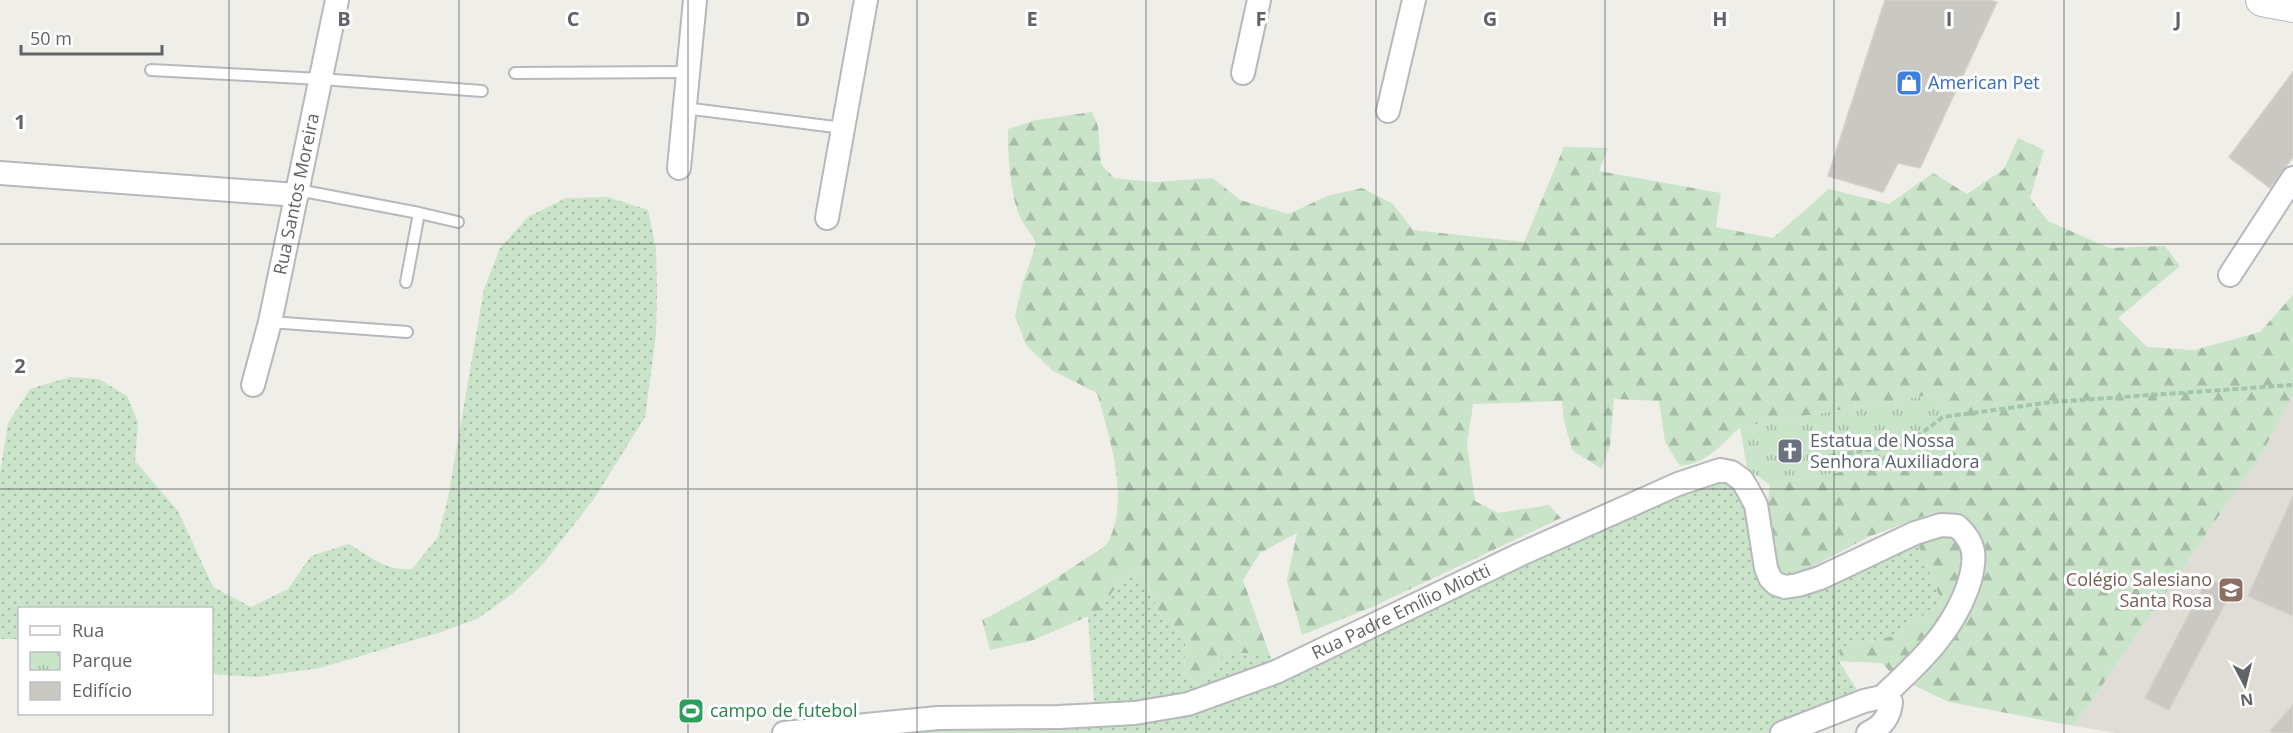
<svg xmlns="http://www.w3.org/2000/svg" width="2293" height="733" font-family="'Open Sans',sans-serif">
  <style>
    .education { fill: #e0ddd7 }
    .grass { fill: url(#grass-dots) }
    .forest { fill: url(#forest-firs) }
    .park { fill: url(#park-tufts) }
    .building { fill: #c9c8c3; stroke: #d4d0c8; stroke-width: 1.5 }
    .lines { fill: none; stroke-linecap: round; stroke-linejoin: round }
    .lane-casing { stroke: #b6b8bb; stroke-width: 14 }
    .street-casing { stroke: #b6b8bb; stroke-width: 26 }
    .secondary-casing { stroke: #b5b7bb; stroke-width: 34 }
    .path { stroke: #a3c4ad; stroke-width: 4; stroke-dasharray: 6 3; stroke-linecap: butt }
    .lane { stroke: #fff; stroke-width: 10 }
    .street { stroke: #fff; stroke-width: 22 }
    .secondary { stroke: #fff; stroke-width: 32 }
    .grid { fill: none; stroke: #606367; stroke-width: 1.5; stroke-opacity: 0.55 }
    .labels { text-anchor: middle; stroke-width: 6; stroke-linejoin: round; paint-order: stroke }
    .shop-label { font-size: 18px; fill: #366cbe; stroke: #fff; text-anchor: start }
    .street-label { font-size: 18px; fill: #606367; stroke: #fff }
    .worship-label { font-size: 18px; fill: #5b616d; stroke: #fff; text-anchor: start }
    .education-label { font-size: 18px; fill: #785e54; stroke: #fff; text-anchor: end }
    .leisure-label { font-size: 18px; fill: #27864d; stroke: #fff; text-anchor: start }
    .grid-label { font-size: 20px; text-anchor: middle; font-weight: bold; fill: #606367; stroke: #fff; stroke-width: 6; stroke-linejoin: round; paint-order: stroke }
  </style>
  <defs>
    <pattern id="grass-dots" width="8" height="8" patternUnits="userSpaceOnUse" patternTransform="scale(1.5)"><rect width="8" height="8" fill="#c9e4c9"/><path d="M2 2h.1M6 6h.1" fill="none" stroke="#a7bca7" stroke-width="1.8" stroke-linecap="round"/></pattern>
    <pattern id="forest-firs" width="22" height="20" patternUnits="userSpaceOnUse" patternTransform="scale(1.5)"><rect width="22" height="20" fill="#c9e4c9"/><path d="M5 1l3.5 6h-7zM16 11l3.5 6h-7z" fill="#a7bca7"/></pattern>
    <pattern id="park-tufts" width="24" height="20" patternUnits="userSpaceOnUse" patternTransform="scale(1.5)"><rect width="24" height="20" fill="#c9e4c9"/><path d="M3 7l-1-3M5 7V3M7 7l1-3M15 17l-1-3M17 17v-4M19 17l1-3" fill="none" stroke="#a7bca7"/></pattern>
  </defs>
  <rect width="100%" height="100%" fill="#f0eee9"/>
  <path class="education" d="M2293 395V733H2116L2074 726 2262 453Z"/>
  <path class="grass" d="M608 197 648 210 656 249 657 291 656 335 645 417 594 499 542 565 512 594 477 619 438 633 320 668 256 677 212 674V608H20L19 639H0V473L8 423 30 389 70 377 99 379 127 396 138 422 135 461 178 511 213 587 251 607 288 589 311 556 349 544C369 556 388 572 412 569L438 537 448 498 484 289 500 248 528 217 566 198Z
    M1731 472 1776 584 1915 533 1919 547 1942 602 1894 636 1840 647 1839 661 1864 701 1782 733H784L1095 715 1088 616 1098 612 1129 569 1147 583 1160 615 1186 638 1184 670 1196 687 1225 653H1269L1276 671Z"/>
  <path class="forest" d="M1092 112 1098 126 1101 164 1114 178 1153 182 1213 178 1240 200 1289 214 1327 196 1362 188 1393 204 1413 230 1524 242 1564 147 1608 148 1599 171 1721 193 1716 227 1773 238 1829 189 1889 204 1933 173 1967 194 2004 169 2018 138 2044 150 2030 198 2048 221 2109 248 2165 246 2180 266 2118 318 2147 347 2194 350 2260 332 2293 295V395L2262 453 2074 726 1949 702 1894 676 1882 663 1839 661 1840 647 1894 636 1942 602 1919 547 1932 513 1868 537 1803 572 1781 578 1767 548 1766 514 1770 485 1914 458 1945 430 1940 393 1740 427C1720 446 1708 463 1680 466L1665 442 1659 401 1614 399 1610 445 1602 469 1572 450 1564 421 1562 401 1473 404 1467 444 1475 501 1498 513 1549 505 1561 518 1372 607 1302 635 1287 581 1297 533 1260 553 1243 580 1269 653H1225L1196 687 1184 670 1186 638 1160 615 1147 583 1129 569 1098 612 1031 641 990 650 982 620C1020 601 1053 581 1088 557 1095 553 1106 547 1109 540 1130 498 1109 435 1097 393L1053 371 1026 345 1015 316 1022 285 1036 244C1032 233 1026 228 1021 219 1011 200 1007 151 1008 129L1036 120Z"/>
  <path class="park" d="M1940 393 1945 430 1914 458 1770 485 1747 469 1740 427Z"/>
  <path class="building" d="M1885 0H1988L1997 2 1920 168 1898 163 1883 192 1828 176Z
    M2293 72V157L2270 188 2229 157Z
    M1801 439 1803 460 1779 464 1777 443Z
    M2293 496V616L2248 596Z
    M2208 578 2232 590 2169 710 2145 698Z
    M2293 705V733H2273L2270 731Z"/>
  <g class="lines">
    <g class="lane-casing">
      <path id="lane" d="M151 70 321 79 482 91
        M515 73 688 72
        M684 108 843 128
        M298 190 419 213 458 222
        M406 282 419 213
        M270 322 407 332"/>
    </g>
    <g class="street-casing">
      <g id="street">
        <path d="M1243 73 1259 0"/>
        <path d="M1388 111 1414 0"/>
        <path d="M679 168 695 0"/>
        <path d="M0 173 297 195"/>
        <path d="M827 218 866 0"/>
        <path d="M2230 275 2293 178"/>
        <path id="s1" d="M253 385 270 322 337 0"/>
        <path id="s2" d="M784 733 938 718 1059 717 1135 713 1188 704 1276 672 1519 555 1678 484 1720 470 1731 472 1742 480 1748 490 1756 505 1766 568 1770 578 1776 584 1785 587 1798 585 1820 578 1915 533 1941 525 1957 526C1976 543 1976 557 1970 580 1955 630 1919 663 1882 697"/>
        <path d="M1782 733 1864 701 1882 697 1891 702C1890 716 1882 727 1868 733"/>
      </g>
    </g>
    <g class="secondary-casing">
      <path id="secondary" d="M2262 0 2293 6"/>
    </g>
    <path class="path" d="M1812 459 1907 444 1943 417 2052 402 2293 385"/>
    <use href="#lane" class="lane"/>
    <use href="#street" class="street"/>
    <use href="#secondary" class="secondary"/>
  </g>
  <path class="grid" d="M229 0V733M459 0V733M688 0V733M917 0V733M1146 0V733M1376 0V733M1605 0V733M1834 0V733M2064 0V733M0 244H2293M0 489H2293"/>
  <defs>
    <g id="shop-square" transform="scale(1.35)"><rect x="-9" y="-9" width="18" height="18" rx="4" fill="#3f7fe0" stroke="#fff"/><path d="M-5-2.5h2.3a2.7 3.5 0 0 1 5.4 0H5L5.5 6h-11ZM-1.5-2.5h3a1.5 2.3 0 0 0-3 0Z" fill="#fff"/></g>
    <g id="church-square" transform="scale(1.35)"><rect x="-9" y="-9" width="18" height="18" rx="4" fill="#6b7280" stroke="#fff"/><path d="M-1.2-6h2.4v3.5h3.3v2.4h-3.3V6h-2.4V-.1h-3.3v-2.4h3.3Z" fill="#fff"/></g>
    <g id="school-square" transform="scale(1.35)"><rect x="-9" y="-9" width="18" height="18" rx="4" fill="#8d6e63" stroke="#fff"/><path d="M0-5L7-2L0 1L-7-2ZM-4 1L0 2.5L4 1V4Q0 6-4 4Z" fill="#fff"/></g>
    <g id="stadium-square" transform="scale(1.35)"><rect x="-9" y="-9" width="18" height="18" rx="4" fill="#2e9e5b" stroke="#fff"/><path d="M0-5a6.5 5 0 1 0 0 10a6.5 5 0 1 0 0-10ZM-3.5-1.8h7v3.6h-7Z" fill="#fff"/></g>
  </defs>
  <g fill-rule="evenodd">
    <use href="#shop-square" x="1909" y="83"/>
    <use href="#church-square" x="1790" y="451"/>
    <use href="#school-square" x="2231" y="590"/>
    <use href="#stadium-square" x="691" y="711"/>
  </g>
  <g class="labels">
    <g class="shop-label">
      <text x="1928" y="89">American Pet</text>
    </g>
    <g class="street-label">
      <text dy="6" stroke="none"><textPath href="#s1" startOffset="196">Rua Santos Moreira</textPath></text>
      <text dy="6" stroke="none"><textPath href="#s2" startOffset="638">Rua Padre Emílio Miotti</textPath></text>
    </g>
    <g class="worship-label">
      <text x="1810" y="447">Estatua de Nossa<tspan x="1810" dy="21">Senhora Auxiliadora</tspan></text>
    </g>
    <g class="education-label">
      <text x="2212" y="586">Colégio Salesiano<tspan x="2212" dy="21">Santa Rosa</tspan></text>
    </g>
    <g class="leisure-label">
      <text x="710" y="717">campo de futebol</text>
    </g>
  </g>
  <g class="grid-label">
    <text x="344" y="26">B</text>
    <text x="573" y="26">C</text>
    <text x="803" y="26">D</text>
    <text x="1032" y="26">E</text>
    <text x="1261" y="26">F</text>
    <text x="1490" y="26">G</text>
    <text x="1720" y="26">H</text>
    <text x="1949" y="26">I</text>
    <text x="2178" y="26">J</text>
    <text x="20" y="129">1</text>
    <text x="20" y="373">2</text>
  </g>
  <rect x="18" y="607" width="195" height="108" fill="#ffffff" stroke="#bfc1c2" stroke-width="1.5"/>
  <rect x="30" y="626" width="30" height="9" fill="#ffffff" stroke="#bfc1c2" stroke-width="1.5"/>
  <text x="72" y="637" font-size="18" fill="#606367">Rua</text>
  <rect x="30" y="652" width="30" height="18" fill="url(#park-tufts)" stroke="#bfc1c2" stroke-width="1.5"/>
  <text x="72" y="667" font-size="18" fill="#606367">Parque</text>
  <rect x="30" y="682" width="30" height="18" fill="#c9c8c3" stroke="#bfc1c2" stroke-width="1.5"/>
  <text x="72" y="697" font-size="18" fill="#606367">Edifício</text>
  <g transform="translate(2245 685) rotate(173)" stroke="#ffffff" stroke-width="4.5" paint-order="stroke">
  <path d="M0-4.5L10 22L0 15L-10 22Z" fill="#606367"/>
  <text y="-9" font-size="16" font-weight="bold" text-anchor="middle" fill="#606367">N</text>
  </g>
  <path d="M21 45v9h141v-9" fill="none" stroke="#606367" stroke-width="3"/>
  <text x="30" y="45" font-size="18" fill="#606367" stroke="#ffffff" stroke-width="4.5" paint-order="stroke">50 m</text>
</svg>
